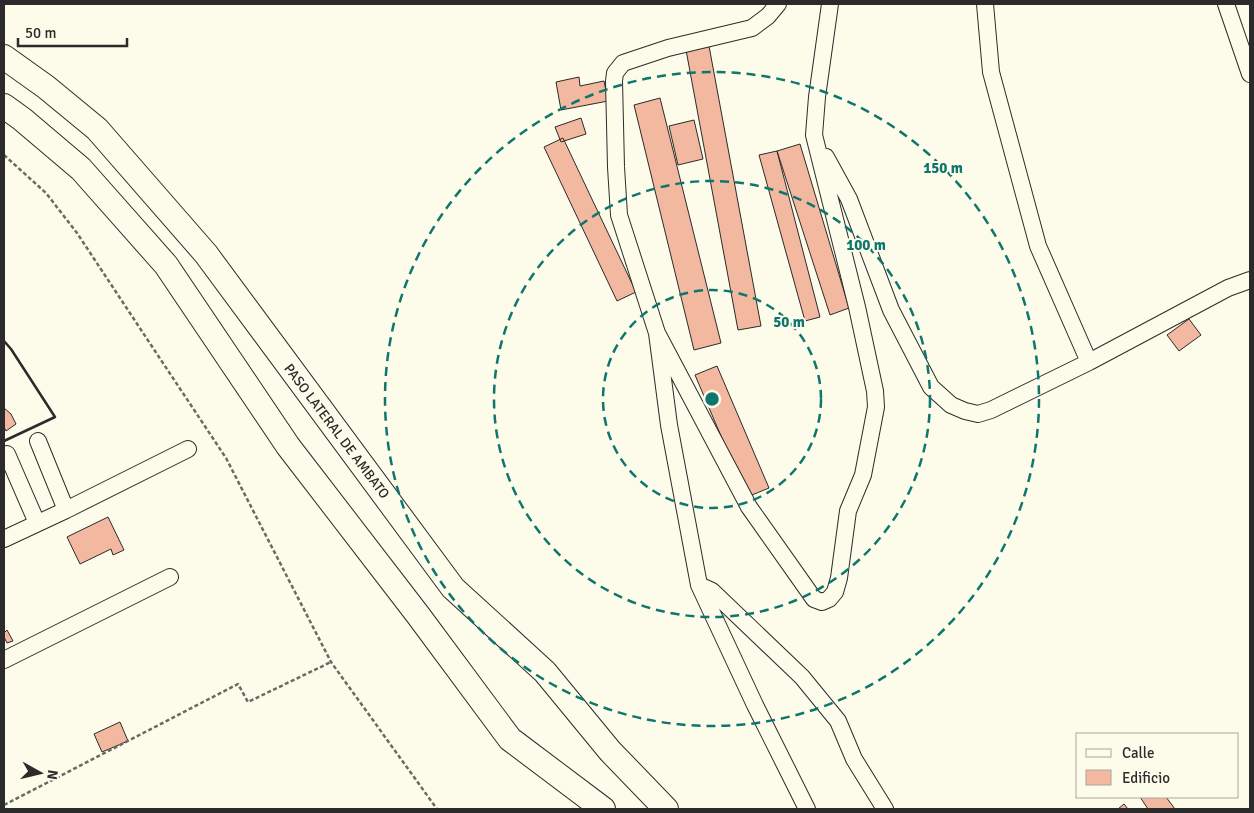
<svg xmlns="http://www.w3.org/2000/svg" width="1254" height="813" font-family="Signika,sans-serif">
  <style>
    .building { fill: #f2b8a0; stroke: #2b2b2b }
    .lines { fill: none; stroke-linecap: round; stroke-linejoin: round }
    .minor-casing { stroke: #2b2b2b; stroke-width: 18 }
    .highway-casing { stroke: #2b2b2b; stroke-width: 26 }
    .path { stroke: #6a6964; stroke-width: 2.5; stroke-dasharray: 4 2.5; stroke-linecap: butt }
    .minor { stroke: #fdfbea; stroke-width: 16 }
    .highway { stroke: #fdfbea; stroke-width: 24 }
    .wall { stroke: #2b2b2b; stroke-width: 2.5 }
    .ring { fill: none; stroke: #0f766e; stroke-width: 2.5; stroke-dasharray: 9 6 }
    .labels { text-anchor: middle; stroke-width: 4; stroke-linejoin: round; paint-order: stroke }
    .street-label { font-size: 14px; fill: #2b2b2b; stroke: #fdfbea }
    .centre { fill: #0f766e; stroke: #fdfbea; stroke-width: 2.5 }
    .ring-label { font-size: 15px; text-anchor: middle; font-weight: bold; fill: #0f766e; stroke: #fdfbea; stroke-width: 4; stroke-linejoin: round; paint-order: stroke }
  </style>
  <rect width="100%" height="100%" fill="#fdfbea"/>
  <path class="building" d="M709 46 761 326 738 330 686 50Z
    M579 77 580 86 604 81 608 101 561 110 556 82Z
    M660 98 721 343 694 350 634 105Z
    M581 118 586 134 561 142 555 127Z
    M694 120 703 159 678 165 669 126Z
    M563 138 636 292 617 301 544 147Z
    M800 144 849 308 830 315 777 151Z
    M777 151 820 317 805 321 759 155Z
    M1189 319 1201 335 1179 351 1167 335Z
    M717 366 769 488 747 497 695 375Z
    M4 408 11 414 16 424 6 431 4 427Z
    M108 517 124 550 113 555 111 549 80 564 67 537Z
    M7 630 13 641 7 643 4 637V633Z
    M120 722 128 741 102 752 94 734Z
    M1140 797H1166L1175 809H1148Z
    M1124 804 1128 809H1118Z"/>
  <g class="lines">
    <g class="minor-casing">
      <path id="minor" d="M985 4 991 72 1038 246 1089 362
        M1226 4 1250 74
        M826 157 849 199 891 310 931 387 951 405 965 411 978 414 991 410 1089 362 1228 288 1250 280
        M657 333 619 215 616 167 614 81 615 73 623 63 668 48 752 28 768 16 778 4
        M38 441 66 510
        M7 454 37 523
        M4 539 66 510 188 449
        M699 585 712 591 802 677 838 721 854 759 885 809
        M4 660 170 577
        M807 809 755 705 699 585 669 425 657 333 749 507 814 599 822 602 829 599 835 592 839 578 848 511 863 475 876 407 875 391 857 307 814 135 817 97 830 4"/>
    </g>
    <g class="highway-casing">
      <path id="highway" d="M4 57 46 87 97 129 206 254 453 588 545 672 610 751 666 809
        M4 106 22 119 81 169 166 265 288 446 418 615 510 739 603 809"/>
    </g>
    <path class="path" d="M4 155 46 193 77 233 155 351 226 458 331 662 437 809
      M4 805 238 684 248 702 331 662"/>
    <use href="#minor" class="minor"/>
    <use href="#highway" class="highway"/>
    <path class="wall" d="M4 341 11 349 55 417 4 441"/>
  </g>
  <g class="ring">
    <circle cx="712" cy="399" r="109"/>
    <circle cx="712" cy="399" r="218"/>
    <circle cx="712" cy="399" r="327"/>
  </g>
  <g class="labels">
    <g class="street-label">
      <text transform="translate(337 431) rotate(53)" y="5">PASO LATERAL DE AMBATO</text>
    </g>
  </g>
  <circle cx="712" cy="399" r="8" class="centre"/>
  <g class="ring-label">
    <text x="943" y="173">150 m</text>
    <text x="866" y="250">100 m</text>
    <text x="789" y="327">50 m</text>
  </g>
  <rect width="1254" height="813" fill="none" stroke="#2b2b2b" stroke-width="10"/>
  <rect x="1076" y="733" width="162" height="65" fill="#fdfbea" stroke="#a9a89e"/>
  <rect x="1086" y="749" width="25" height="8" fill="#fdfbea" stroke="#a9a89e"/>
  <text x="1122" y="758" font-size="15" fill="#2b2b2b">Calle</text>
  <rect x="1086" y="770" width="25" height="15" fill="#f2b8a0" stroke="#a9a89e"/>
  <text x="1122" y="783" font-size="15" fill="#2b2b2b">Edificio</text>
  <g transform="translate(40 773) rotate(98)" stroke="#fdfbea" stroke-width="4" paint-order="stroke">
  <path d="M0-4L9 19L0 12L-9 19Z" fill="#2b2b2b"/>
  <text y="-8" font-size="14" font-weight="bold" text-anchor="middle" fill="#2b2b2b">N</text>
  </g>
  <path d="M18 38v8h109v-8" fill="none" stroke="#2b2b2b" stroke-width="2.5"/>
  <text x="25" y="38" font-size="15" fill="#2b2b2b" stroke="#fdfbea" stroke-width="4" paint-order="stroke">50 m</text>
</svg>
